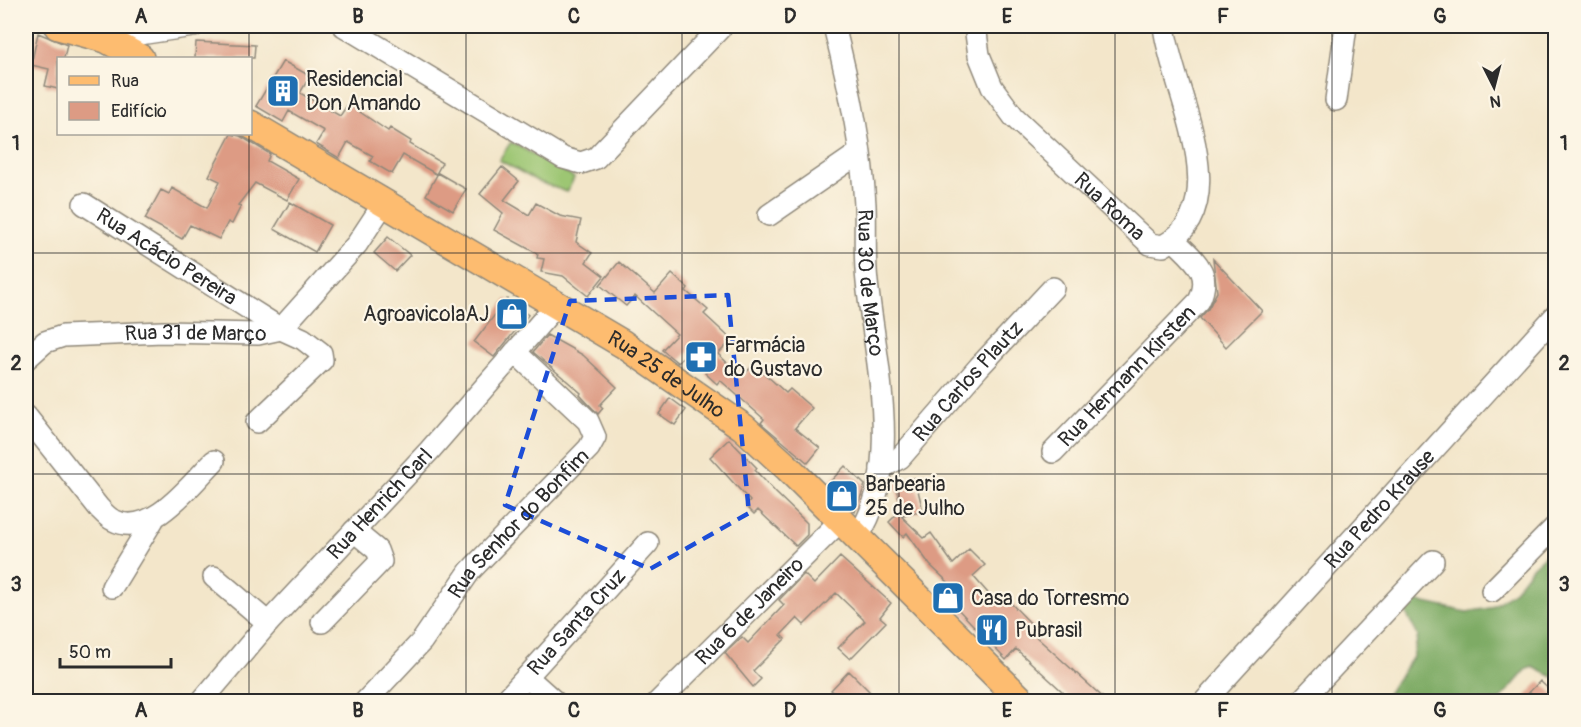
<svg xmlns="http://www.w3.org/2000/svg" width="1581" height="727" font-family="Pangolin,sans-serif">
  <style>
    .green { fill: #9dc673; stroke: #64784f; stroke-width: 1.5 }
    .forest { fill: #7eab65; stroke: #546b48; stroke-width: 1.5 }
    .building { fill: #dd9b84 }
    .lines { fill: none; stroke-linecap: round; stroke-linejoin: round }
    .minor-casing { stroke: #8f887a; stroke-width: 24 }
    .major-casing { stroke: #8f887a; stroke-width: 30 }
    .minor { stroke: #fff; stroke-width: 21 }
    .major { stroke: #fdbc6f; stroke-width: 27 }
    .marked { fill: none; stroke: #1d4ed8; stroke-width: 4.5; stroke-dasharray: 12 8; stroke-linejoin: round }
    .grid { fill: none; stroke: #2b2b2b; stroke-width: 1.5; stroke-opacity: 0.55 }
    .labels { text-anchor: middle; stroke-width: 4.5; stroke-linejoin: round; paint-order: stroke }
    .poi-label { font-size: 21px; fill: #2b2b2b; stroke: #fcf5e5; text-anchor: start }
    .street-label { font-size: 21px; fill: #2b2b2b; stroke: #fcf5e5 }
    .neatline { fill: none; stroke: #2b2b2b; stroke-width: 2 }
    .grid-label { font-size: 20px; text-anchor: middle; font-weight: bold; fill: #2b2b2b }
  </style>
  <rect width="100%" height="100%" fill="#fcf5e5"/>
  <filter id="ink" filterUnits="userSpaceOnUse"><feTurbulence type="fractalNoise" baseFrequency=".0167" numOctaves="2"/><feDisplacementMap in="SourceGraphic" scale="12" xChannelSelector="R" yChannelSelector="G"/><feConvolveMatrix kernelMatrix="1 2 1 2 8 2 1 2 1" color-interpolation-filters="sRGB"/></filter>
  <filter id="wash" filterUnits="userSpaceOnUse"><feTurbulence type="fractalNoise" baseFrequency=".008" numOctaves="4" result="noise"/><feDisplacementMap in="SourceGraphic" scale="24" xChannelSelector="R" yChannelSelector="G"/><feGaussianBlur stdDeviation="1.35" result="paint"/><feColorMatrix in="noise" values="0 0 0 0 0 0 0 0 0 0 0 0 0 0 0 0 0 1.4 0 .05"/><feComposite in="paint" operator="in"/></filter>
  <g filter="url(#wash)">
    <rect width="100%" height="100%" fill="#f3e6ca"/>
    <path class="green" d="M511 142 567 173 574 178 567 192 539 182 499 160Z"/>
    <path class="forest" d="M1555 547V678L1533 667 1527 669 1499 701H1382L1413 657 1418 636 1405 611 1416 601 1467 612 1490 608 1513 592 1533 566Z"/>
    <g id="blocks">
      <path class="building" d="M38 33 67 45 64 58H58V89L45 86 49 69 31 65Z
        M196 42 255 45 254 58H195Z
        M283 61 310 76 300 93 340 116 348 104 388 131 390 128 411 141 410 144 442 163 436 174 403 155 392 174 370 161 373 156 348 142 339 158 316 144 324 131 289 111 283 122 256 106Z
        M231 134 240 136 270 154 267 161 299 179 287 200 255 183 238 205 241 206 232 224 228 222 219 239 190 225 182 239 145 219 161 190 169 194 172 188 207 208 220 181 209 176Z
        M502 167 519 181 504 200 529 215 536 203 560 216 581 220 576 242 592 253 586 262 604 276 588 296 563 276 541 272 544 259 537 258 538 254 494 230 503 213 480 194Z
        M438 173 466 189 453 211 426 195Z
        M290 202 330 225 315 252 274 229Z
        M388 237 410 255 395 271 374 253Z
        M1213 259 1262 311 1226 347 1200 318 1208 309 1217 292Z
        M619 262 655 293 672 274 688 288 686 291 708 310 704 314 732 340 718 354 742 377 754 364 786 393 790 389 812 408 795 428 820 448 808 463 761 423 764 419 720 380 717 384 705 373 708 371 688 352 678 363 662 350 677 334 635 296 626 306 600 285Z
        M507 299 528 315 494 357 474 342Z
        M547 335 583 355 617 387 600 405 603 408 598 414 580 395 581 393 533 352Z
        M670 398 686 410 675 425 659 414Z
        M729 439 757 468 755 470 776 493 807 523V535L796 546 758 510 754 514 746 506 750 501 710 457Z
        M845 466 865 485 855 512 827 485Z
        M915 478 923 511 903 516 895 483Z
        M898 513 924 538 931 533 953 564 969 549 985 565 973 576 994 600 1001 593 1037 630 1033 634 1108 702H1074L1016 649 1006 660 956 607 953 610 936 593 948 582 930 565 907 533 903 537 889 522Z
        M840 557 891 603 880 617 886 622 850 659 838 648 865 621 836 593 804 625 797 618 781 635 785 639 753 671 761 679 753 687 725 653 742 637 748 643 784 605 779 600 804 574 814 584Z
        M849 671 870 692 860 702H826L834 693 831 690Z
        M1540 681 1556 696V702H1520Z"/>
    </g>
  </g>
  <g filter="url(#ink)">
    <use href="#blocks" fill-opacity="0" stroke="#8f887a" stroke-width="1.5"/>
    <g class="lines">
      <g class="minor-casing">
        <g id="minor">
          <path d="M344 26 563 158 581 163 596 158 722 26"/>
          <path id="s1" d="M834 26C849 84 862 144 865 205 866 230 864 256 867 282 875 359 904 467 858 536"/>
          <path id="s2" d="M975 26 979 55 992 87 1014 117 1150 244 1163 246C1239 204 1171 89 1164 26"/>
          <path d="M106 39 193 26"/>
          <path d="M1336 100 1346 26"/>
          <path id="s3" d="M84 204 281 329 303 339 321 353 322 360 257 422"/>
          <path d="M769 215 859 153"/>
          <path id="s4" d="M26 359 45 342 63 336 163 332 258 334 281 329 357 244 384 203"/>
          <path d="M26 416 99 508C103 512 108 518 113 520 150 540 191 484 214 461"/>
          <path id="s5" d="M1053 452 1199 301C1213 272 1194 260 1174 240"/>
          <path id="s6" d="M881 468 900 458 979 367 1053 288"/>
          <path d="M214 577 268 623"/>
          <path d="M112 587 153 520"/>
          <path d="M1492 591 1556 526"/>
          <path d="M322 622 381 561 377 550 354 531"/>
          <path d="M527 677 555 702"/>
          <path id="s7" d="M201 702 268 623 430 450 557 304"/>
          <path id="s8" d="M365 702 422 641 470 571 589 448 595 437 588 421 515 352"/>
          <path id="s9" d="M504 702 648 543"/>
          <path id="s10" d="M658 702 841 520"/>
          <path id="s11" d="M1204 702 1556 315"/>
          <path d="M1300 702 1433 561"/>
        </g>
      </g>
      <g class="major-casing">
        <g id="major">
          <path d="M58 26 106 39 140 58"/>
          <path id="s12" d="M250 124 623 344 743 427 788 468 1023 702"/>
        </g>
      </g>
      <use href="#minor" class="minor"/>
      <use href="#major" class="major"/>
    </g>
  </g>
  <path class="marked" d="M728 295 749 513 650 569 505 505 570 301Z"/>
  <path class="grid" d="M249 26V58M466 26V702M682 26V702M899 26V702M1115 26V702M1332 26V702M249 134V702M26 253H1556M26 474H1556"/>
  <defs>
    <g id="building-square" transform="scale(1.725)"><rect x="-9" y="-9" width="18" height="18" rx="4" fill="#1f6fb2" stroke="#fcf5e5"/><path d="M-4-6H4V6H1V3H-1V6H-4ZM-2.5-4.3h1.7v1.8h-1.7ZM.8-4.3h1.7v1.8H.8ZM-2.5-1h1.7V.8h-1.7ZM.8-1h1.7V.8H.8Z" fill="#fff"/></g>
    <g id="shop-square" transform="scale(1.725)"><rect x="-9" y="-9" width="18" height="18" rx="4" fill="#1f6fb2" stroke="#fcf5e5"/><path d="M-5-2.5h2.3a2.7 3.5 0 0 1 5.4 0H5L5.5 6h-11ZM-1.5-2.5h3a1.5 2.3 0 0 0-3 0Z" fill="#fff"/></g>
    <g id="pharmacy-square" transform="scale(1.725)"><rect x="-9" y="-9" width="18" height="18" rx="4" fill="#1f6fb2" stroke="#fcf5e5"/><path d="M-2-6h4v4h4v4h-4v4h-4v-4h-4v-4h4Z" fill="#fff"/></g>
    <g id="restaurant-square" transform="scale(1.725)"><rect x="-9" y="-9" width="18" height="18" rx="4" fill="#1f6fb2" stroke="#fcf5e5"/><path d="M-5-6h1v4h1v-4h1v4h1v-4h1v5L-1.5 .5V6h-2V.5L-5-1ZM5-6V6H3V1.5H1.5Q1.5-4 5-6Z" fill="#fff"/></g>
  </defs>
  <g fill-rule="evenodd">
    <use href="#building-square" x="283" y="91"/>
    <use href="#shop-square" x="512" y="314"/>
    <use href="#pharmacy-square" x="701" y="357"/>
    <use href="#shop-square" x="842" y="496"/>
    <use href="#shop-square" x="948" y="598"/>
    <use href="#restaurant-square" x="992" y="630"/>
  </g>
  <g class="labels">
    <g class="poi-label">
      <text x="306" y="86">Residencial<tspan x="306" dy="24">Don Amando</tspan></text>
      <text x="489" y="321" text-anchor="end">AgroavicolaAJ</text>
      <text x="724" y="352">Farmácia<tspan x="724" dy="24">do Gustavo</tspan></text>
      <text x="865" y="491">Barbearia<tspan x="865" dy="24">25 de Julho</tspan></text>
      <text x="971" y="605">Casa do Torresmo</text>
      <text x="1015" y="637">Pubrasil</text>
    </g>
    <g class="street-label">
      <text dy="7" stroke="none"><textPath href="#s2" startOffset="232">Rua Roma</textPath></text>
      <text dy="7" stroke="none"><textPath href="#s3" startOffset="98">Rua Acácio Pereira</textPath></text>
      <text dy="7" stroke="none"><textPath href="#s1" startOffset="260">Rua 30 de Março</textPath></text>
      <text dy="7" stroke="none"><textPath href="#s4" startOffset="177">Rua 31 de Março</textPath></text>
      <text dy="7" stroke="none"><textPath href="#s12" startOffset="486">Rua 25 de Julho</textPath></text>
      <text dy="7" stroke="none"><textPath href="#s5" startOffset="106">Rua Hermann Kirsten</textPath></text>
      <text dy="7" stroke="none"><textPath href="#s6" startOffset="124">Rua Carlos Plautz</textPath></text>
      <text dy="7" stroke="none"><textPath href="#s7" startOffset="267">Rua Henrich Carl</textPath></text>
      <text dy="7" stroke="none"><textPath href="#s11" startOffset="261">Rua Pedro Krause</textPath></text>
      <text dy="7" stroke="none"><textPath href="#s8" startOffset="236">Rua Senhor do Bonfim</textPath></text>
      <text dy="7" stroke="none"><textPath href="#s10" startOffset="129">Rua 6 de Janeiro</textPath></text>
      <text dy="7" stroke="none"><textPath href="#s9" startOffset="108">Rua Santa Cruz</textPath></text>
    </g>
  </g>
  <rect width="1581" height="727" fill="none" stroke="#fcf5e5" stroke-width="66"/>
  <rect x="57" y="57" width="195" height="78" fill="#fcf5e5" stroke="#a8a49b" stroke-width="1.5"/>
  <rect x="69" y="76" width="30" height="9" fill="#fdbc6f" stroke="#a8a49b" stroke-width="1.5"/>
  <text x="111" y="87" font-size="18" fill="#2b2b2b">Rua</text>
  <rect x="69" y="102" width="30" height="18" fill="#dd9b84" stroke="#a8a49b" stroke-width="1.5"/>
  <text x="111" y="117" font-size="18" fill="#2b2b2b">Edifício</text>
  <g transform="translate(1494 87) rotate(174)" stroke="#fcf5e5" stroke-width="4.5" paint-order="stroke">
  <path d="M0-4.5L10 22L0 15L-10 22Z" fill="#2b2b2b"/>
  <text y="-9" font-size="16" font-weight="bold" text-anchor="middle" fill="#2b2b2b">N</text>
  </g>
  <path d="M60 658v9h111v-9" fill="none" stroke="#2b2b2b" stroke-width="3"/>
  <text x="69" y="658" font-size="18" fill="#2b2b2b" stroke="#fcf5e5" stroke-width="4.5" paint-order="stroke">50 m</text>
  <rect x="33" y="33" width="1515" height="661" class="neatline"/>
  <g class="grid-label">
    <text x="141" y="23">A</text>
    <text x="358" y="23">B</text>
    <text x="574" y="23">C</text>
    <text x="790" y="23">D</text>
    <text x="1007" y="23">E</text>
    <text x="1223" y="23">F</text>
    <text x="1440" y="23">G</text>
    <text x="16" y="150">1</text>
    <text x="1564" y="150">1</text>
    <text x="16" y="370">2</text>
    <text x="1564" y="370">2</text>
    <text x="16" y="591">3</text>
    <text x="1564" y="591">3</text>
    <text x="141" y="717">A</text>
    <text x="358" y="717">B</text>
    <text x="574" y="717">C</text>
    <text x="790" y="717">D</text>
    <text x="1007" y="717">E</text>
    <text x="1223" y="717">F</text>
    <text x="1440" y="717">G</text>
  </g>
</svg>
